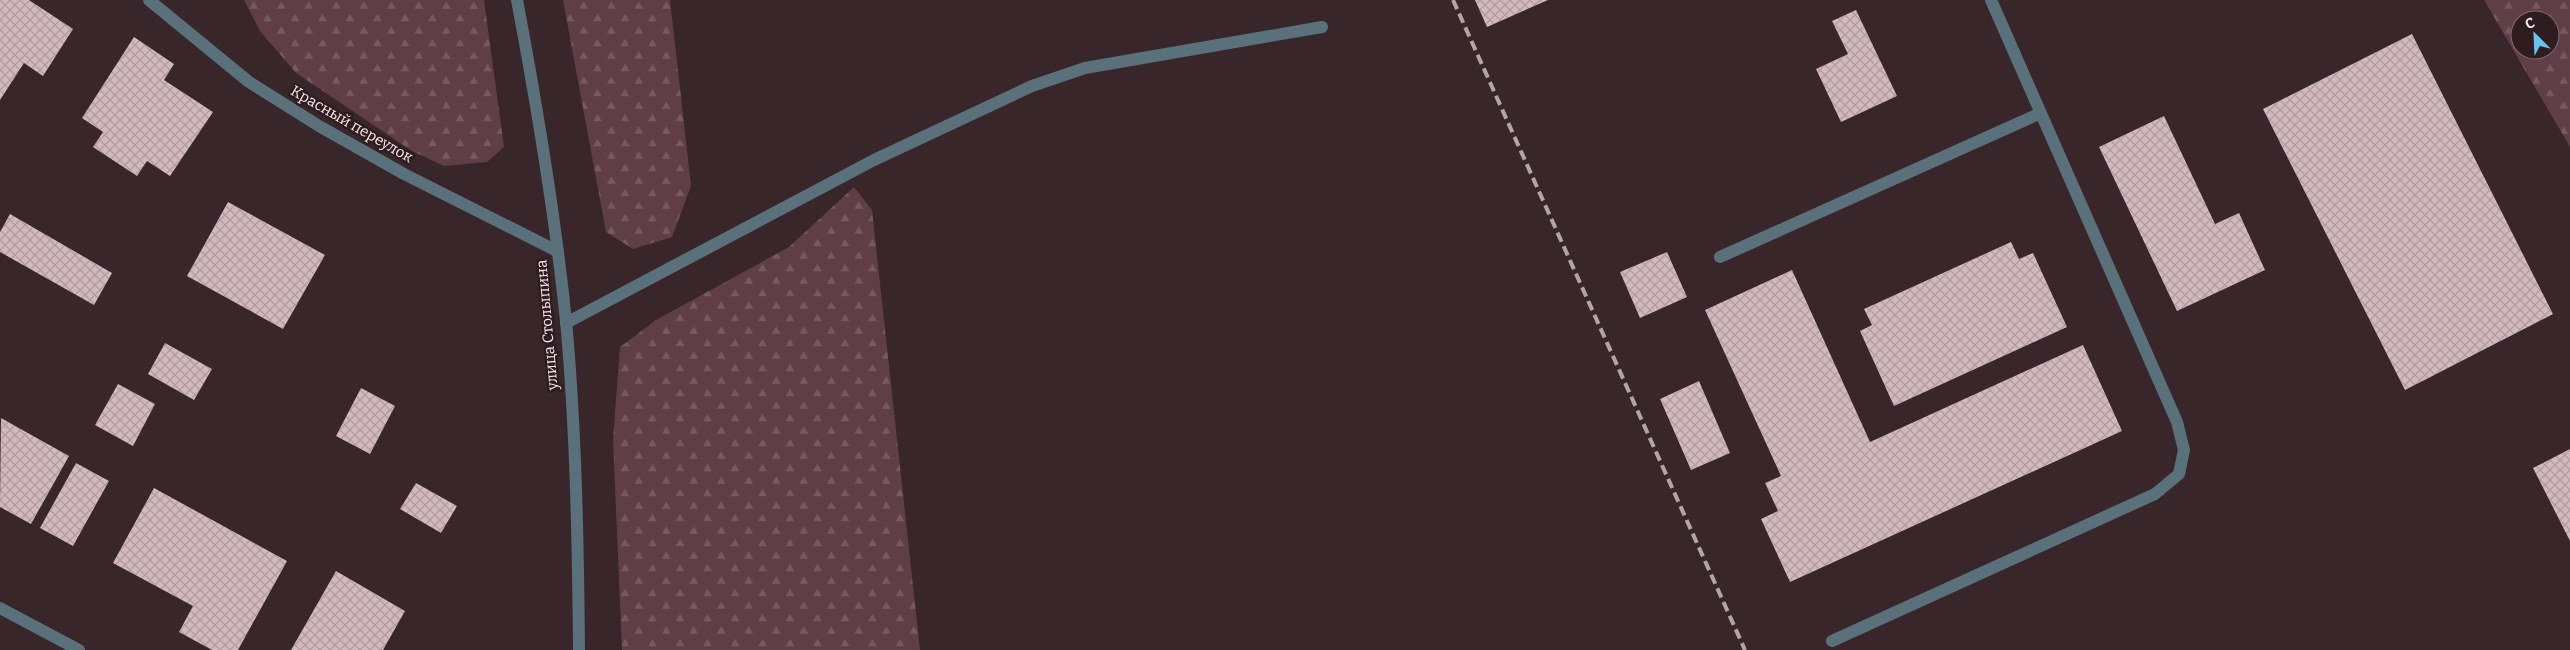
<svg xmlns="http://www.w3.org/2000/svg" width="2570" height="650" font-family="Bitter,serif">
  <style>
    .forest { fill: url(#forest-firs); fill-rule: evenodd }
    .building { fill: url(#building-cross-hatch) }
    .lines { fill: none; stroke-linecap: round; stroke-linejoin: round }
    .service { stroke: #5a707b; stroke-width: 12 }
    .minor { stroke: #5a707b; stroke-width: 12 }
    .rail { stroke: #b3a5a7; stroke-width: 4; stroke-dasharray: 10 5; stroke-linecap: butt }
    .labels { text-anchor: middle; stroke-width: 5; stroke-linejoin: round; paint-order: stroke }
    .street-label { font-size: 15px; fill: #f6e9eb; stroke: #2e1c20 }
  </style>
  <defs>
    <pattern id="forest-firs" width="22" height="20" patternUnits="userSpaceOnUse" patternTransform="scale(1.25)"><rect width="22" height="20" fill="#5f3e45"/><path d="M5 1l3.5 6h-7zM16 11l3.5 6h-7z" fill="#775a60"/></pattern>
    <pattern id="building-cross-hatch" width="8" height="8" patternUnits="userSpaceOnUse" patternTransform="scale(1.25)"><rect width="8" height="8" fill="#d2b9bd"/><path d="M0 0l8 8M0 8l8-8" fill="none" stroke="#b09c9f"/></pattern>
  </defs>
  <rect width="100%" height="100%" fill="#38262a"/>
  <path class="forest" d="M244 0H484L504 147 487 162 444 166 412 151 296 73 260 31Z
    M563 0H670L691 186 672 237 633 249 606 232Z
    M2484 0H2570V147ZM2520 20H2550V50H2520Z
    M854 187 872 210 920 650H622L613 439 620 347 656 320 789 247Z"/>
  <path class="building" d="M0 0H29L73 29 43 76 24 63 0 100Z
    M1475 0H1548L1487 27Z
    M1856 10 1897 96 1841 122 1816 69 1848 54 1832 21Z
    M2412 34 2553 314 2405 390 2263 109Z
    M134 37 174 64 164 80 213 112 170 176 147 161 137 176 93 147 103 132 82 118Z
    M2164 116 2215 224 2239 213 2265 270 2177 311 2099 147Z
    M228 202 325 255 283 329 187 276Z
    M10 214 112 273 94 305 0 252V232Z
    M2011 242 2019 259 2033 253 2067 327 1894 406 1860 331 1872 325 1864 309Z
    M1667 252 1687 297 1640 318 1620 272Z
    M1792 270 1870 442 2083 345 2122 431 1790 582 1761 519 1778 511 1765 483 1781 476 1705 310Z
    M165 343 212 369 194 400 148 374Z
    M1699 381 1730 453 1691 470 1660 399Z
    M118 384 155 404 133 446 95 425Z
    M361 388 395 406 370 454 336 436Z
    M1 418 69 456 31 524 0 507Z
    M2570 449V541L2533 468Z
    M76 463 109 481 73 546 40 528Z
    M416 483 457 506 441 533 400 509Z
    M154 488 287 561 238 650H212L179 632 193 606 113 563Z
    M336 571 405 611 383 650H291Z"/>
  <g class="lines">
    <path class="service" d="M1720 257 2041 113
      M566 323 874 160 1032 86 1085 68 1322 27
      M1832 641 2155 494 2179 474 2184 450 2177 422 1991 0"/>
    <path class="minor" d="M149 0 249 82 319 126 404 174 557 251
      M517 0C537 106 555 214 566 321 576 430 578 541 579 650
      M0 608 79 650"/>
    <path class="rail" d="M1453 0 1745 650"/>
  </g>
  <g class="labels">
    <g class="street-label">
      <text transform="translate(352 124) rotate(30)" y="5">Красный переулок</text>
      <text transform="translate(547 325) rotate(-95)" y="5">улица Столыпина</text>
    </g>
  </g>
  <g transform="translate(2535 35) rotate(336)"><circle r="24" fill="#2e1c20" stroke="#7e6e71"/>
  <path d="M0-4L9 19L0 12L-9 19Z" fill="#66c4ef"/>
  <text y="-8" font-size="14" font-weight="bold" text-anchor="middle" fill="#f6e9eb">С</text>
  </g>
</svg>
